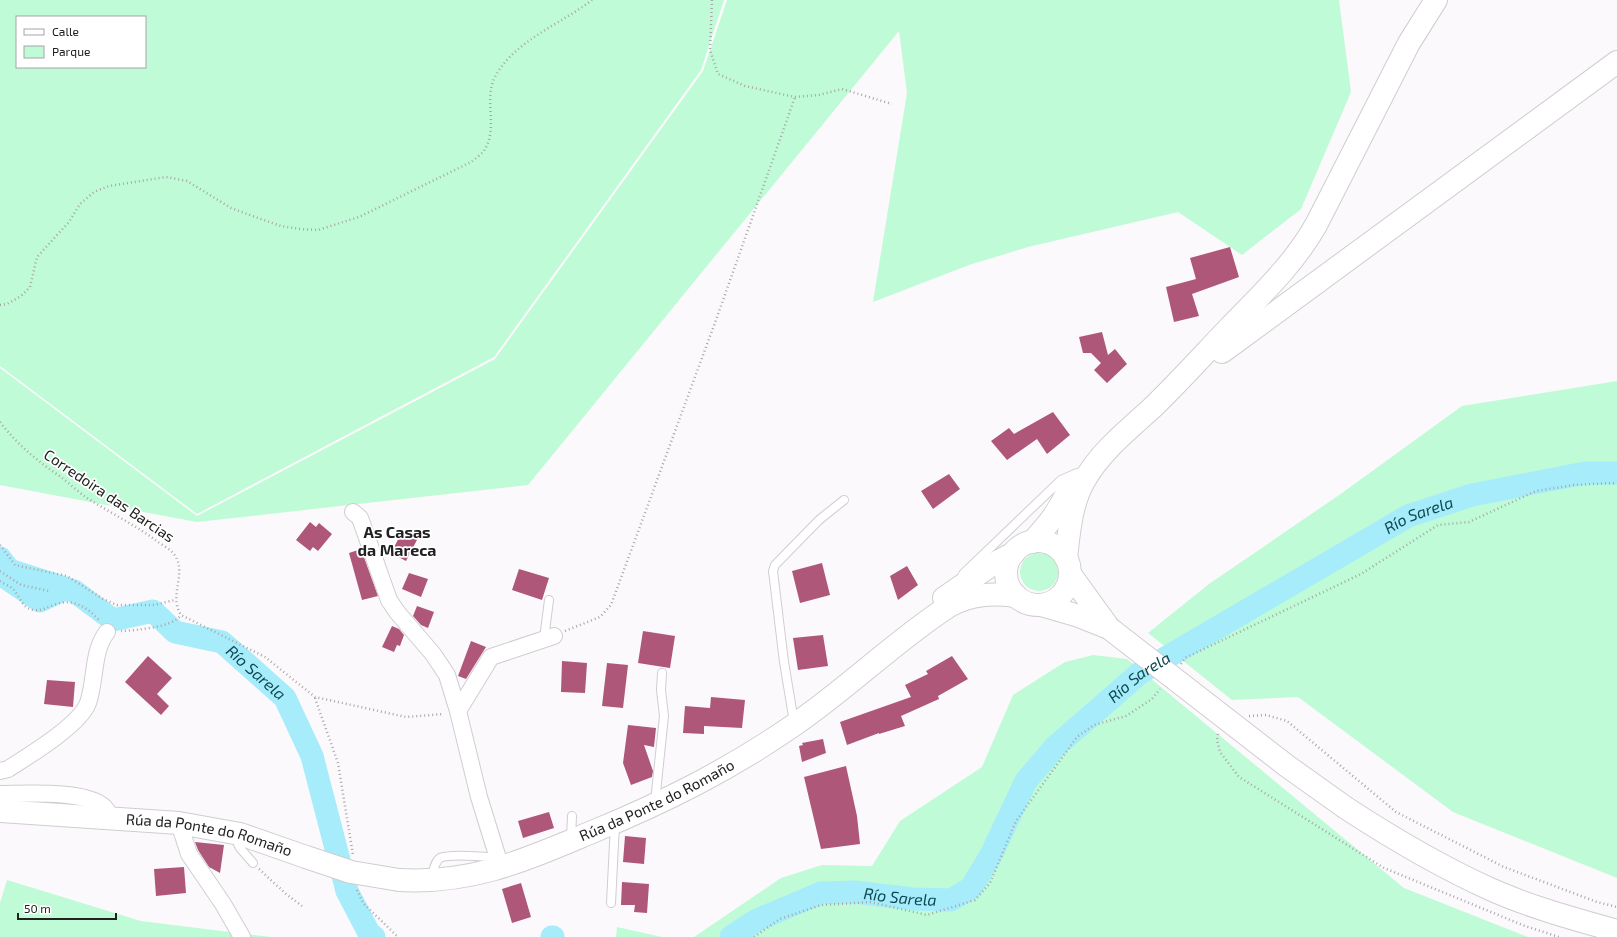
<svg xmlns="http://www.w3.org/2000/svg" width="1617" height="937" font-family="'Exo 2',sans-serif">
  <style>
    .green { fill: #bffbd6; fill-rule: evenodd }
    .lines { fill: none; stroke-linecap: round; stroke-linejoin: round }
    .river { stroke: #a7ecfa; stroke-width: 23 }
    .building { fill: #ae5778 }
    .lane-casing { stroke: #d0cdd1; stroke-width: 10 }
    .street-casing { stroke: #d0cdd1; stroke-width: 18 }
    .secondary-casing { stroke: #d0cdd1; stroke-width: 24 }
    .path { stroke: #a8a6a8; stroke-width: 2.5; stroke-dasharray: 1 3; stroke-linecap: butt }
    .lane { stroke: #fff; stroke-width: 8 }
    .street { stroke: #fff; stroke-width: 16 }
    .secondary { stroke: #fff; stroke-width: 22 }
    .secondary-bridge-casing { stroke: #d0cdd1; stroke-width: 24; stroke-linecap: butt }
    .secondary-bridge { stroke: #fff; stroke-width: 22 }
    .labels { text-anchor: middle; stroke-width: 3.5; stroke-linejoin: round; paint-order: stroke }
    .street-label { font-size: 15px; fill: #222122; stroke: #fff }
    .water-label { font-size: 16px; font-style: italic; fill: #0d4953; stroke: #fff }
    .neighbourhood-label { font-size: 16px; font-weight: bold; fill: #222122; stroke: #fff }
  </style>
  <rect width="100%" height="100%" fill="#fbf9fc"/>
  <path class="green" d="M0 0H724L701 70 494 357 197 514 0 366ZM17 17H145V67H17Z
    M727 0H1339L1351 92 1301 209 1242 255 1178 212 1028 247 969 265 873 302 907 93 899 31 528 485 197 522 0 485V368L197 516 495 359 703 71Z
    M1617 381V878L1453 812 1298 697 1232 700 1148 633 1209 584 1342 493 1462 406Z
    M1020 572a19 19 0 1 1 38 0a19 19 0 1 1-38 0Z
    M1093 655 1127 659 1404 888 1528 937H694L781 878 822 865 872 866 900 821 982 767 1013 695 1065 662Z
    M7 880 141 921 271 937H0V903Z
    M617 927 662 937H616Z"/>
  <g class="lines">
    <g class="river">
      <path id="s1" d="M0 558 9 570 74 591 113 620 153 611 175 632 222 642 285 698 312 756 347 891 369 933 374 937"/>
      <path d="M3 576 40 601 65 589"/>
      <path d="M552 937H553"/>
      <path id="s2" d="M731 937 757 920 821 893 854 892 913 899 951 900 971 888 991 855 1026 781 1055 747 1140 673 1408 516 1472 495 1585 473H1617"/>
    </g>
  </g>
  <path class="building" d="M1230 247 1239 277 1192 294 1199 316 1174 322 1166 287 1196 279 1190 258Z
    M1102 332 1108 355 1115 349 1127 364 1107 383 1094 370 1101 363 1091 353H1083L1079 337Z
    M1053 412 1070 435 1047 454 1037 439 1007 460 991 441 1009 428 1014 434Z
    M949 474 960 489 933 509 921 491Z
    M310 522 316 527 319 523 332 534 318 551 313 547 310 551 296 540Z
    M403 530 418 538 406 561 391 553Z
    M361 549 378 596 362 600 349 553Z
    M822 563 830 595 800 603 792 571Z
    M907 566 918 585 898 600 890 576Z
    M519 569 549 578 542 600 512 590Z
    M409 573 428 579 421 597 402 589Z
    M417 606 434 612 428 628 421 625 413 616Z
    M392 626 399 629 404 635 400 646 397 645 394 652 382 647Z
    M643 631 675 636 670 668 638 663Z
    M823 635 828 666 798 670 793 638Z
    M471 641 486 647 466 679 458 676Z
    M148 656 172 678 157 694 169 706 161 715 125 682Z
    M952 656 968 679 938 696 939 699 901 716 905 726 879 734V733L847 745 840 722 911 697 905 685 928 674 926 671Z
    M562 661 587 663 585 693 561 692Z
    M607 663 628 665 623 708 602 706Z
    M47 680 75 682 73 707 44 704Z
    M711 697 745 700 742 728 704 726V734L683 733 685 706 710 708Z
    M628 725 656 728 654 747 644 745 653 771 652 777 631 785 623 763Z
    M823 739 826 753 802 762 799 746 803 745 802 743Z
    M846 766 857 816 860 844 821 849 804 777Z
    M549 812 554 828 523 838 518 821Z
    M625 836 646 838 644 864 623 862Z
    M195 842 224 845 220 873 209 867 198 850Z
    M184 867 186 893 156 896 154 869Z
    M622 882 649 884 647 913 634 912 635 905H621Z
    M521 883 531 917 512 923 502 889Z"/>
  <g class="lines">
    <g class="lane-casing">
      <path id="lane" d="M963 574 1061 480 1077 473
        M544 639 549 600
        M794 722 784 662 773 571 775 565 819 520 844 500
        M655 802 664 716 661 690 662 673
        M234 836 240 848 253 863
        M571 838 572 816
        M431 878C433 872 435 861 440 858 450 853 487 857 500 858
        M611 903 615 824"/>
    </g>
    <g class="street-casing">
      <path id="street" d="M353 512 360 518 389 600 397 612 433 654 447 675 458 711 479 797 501 868
        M458 711 491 657 554 636
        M0 771 8 769C28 756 80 725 88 703 96 680 92 651 107 632
        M0 794C25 794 83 790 103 806 107 809 109 814 111 819
        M179 823 189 854 223 904 242 937"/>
    </g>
    <g class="secondary-casing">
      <g id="secondary">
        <path d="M1222 352 1617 62"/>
        <circle cx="1038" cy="573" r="32"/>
        <path d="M1032 542C1048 525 1060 510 1069 488"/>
        <path d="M1066 558C1069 532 1071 504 1084 481 1100 452 1128 430 1152 408 1179 382 1204 354 1230 327 1261 295 1294 264 1316 225L1409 43 1436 0"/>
        <path d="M1070 574 1109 628"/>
        <path d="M944 598 993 564 1014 553"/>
        <path d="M1041 605 1079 616 1109 628"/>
        <path d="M1346 808C1392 838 1439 866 1490 889 1530 907 1574 919 1617 931"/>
        <path id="s3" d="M0 811 179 823 240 834 306 857"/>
        <path id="s4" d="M399 880C473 884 525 860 592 832 665 802 729 770 794 725 848 688 894 642 949 606 971 594 992 593 1016 596"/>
      </g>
    </g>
    <path class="path" d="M712 0 710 50 718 74 745 86 795 97 819 95 842 89 892 104
      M0 305 7 304 21 296 30 287 37 257 69 222 80 204 94 192 109 186 166 177 187 181 231 208 258 218 281 226 300 229 318 230 359 217 471 162C475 159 480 155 483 152 500 129 482 98 496 75 516 40 561 24 592 0
      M0 422C17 444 36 460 58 475 68 482 77 491 87 498 109 512 133 524 154 539 160 544 169 548 174 554 188 573 168 595 181 615L265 657 315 697 406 717 444 714
      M0 545 15 565 67 576 103 599 117 605H154L175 600
      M0 571 21 585 49 591
      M0 581C4 584 10 586 13 589 20 596 22 609 34 610 42 611 47 607 54 605 73 597 88 608 100 621
      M121 631C136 630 172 628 181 615
      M565 631 600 617 611 605 716 320 795 97
      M1181 664 1185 658 1361 574 1438 525 1469 522 1536 491 1574 485 1617 483
      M315 698 338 763 353 855
      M1249 716 1266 715 1287 721 1396 812 1504 867 1597 902 1617 907
      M1218 734 1217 740 1220 752 1239 777 1384 868 1525 926 1559 937
      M259 869 286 894 302 906
      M357 890 363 903 398 937
      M754 937 780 919 821 905 870 902 927 915 975 900 990 883 1016 821 1077 737 1094 725 1126 716 1152 699 1160 689"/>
    <use href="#lane" class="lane"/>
    <use href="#street" class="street"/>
    <use href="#secondary" class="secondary"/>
    <g class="secondary-bridge-casing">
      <path id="secondary-bridge" d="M1109 628 1287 766 1346 808
        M306 857 351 872 399 880"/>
    </g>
    <use href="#secondary-bridge" class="secondary-bridge"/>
  </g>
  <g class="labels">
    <g class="street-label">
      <text transform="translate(109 496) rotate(34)" y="5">Corredoira das Barcias</text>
      <text dy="5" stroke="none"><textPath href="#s4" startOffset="273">Rúa da Ponte do Romaño</textPath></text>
      <text dy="5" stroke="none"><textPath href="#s3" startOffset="211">Rúa da Ponte do Romaño</textPath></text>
    </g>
    <g class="water-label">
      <text dy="6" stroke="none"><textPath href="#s2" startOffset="853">Río Sarela</textPath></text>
      <text dy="6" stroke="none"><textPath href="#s1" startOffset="297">Río Sarela</textPath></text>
      <text dy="6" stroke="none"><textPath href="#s2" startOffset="529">Río Sarela</textPath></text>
      <text dy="6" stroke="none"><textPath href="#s2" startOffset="180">Río Sarela</textPath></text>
    </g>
    <g class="neighbourhood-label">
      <text x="397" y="538">As Casas<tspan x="397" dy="18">da Mareca</tspan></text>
    </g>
  </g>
  <rect x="16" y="16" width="130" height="52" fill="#ffffff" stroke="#a7a6a7"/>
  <rect x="24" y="29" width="20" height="6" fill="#ffffff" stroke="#a7a6a7"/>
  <text x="52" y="36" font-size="12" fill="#222122">Calle</text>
  <rect x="24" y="46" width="20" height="12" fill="#bffbd6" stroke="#a7a6a7"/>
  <text x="52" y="56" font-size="12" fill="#222122">Parque</text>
  <path d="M18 913v6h98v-6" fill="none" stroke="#222122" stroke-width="2"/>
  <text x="24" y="913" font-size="12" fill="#222122" stroke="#ffffff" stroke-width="3" paint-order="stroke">50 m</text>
</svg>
